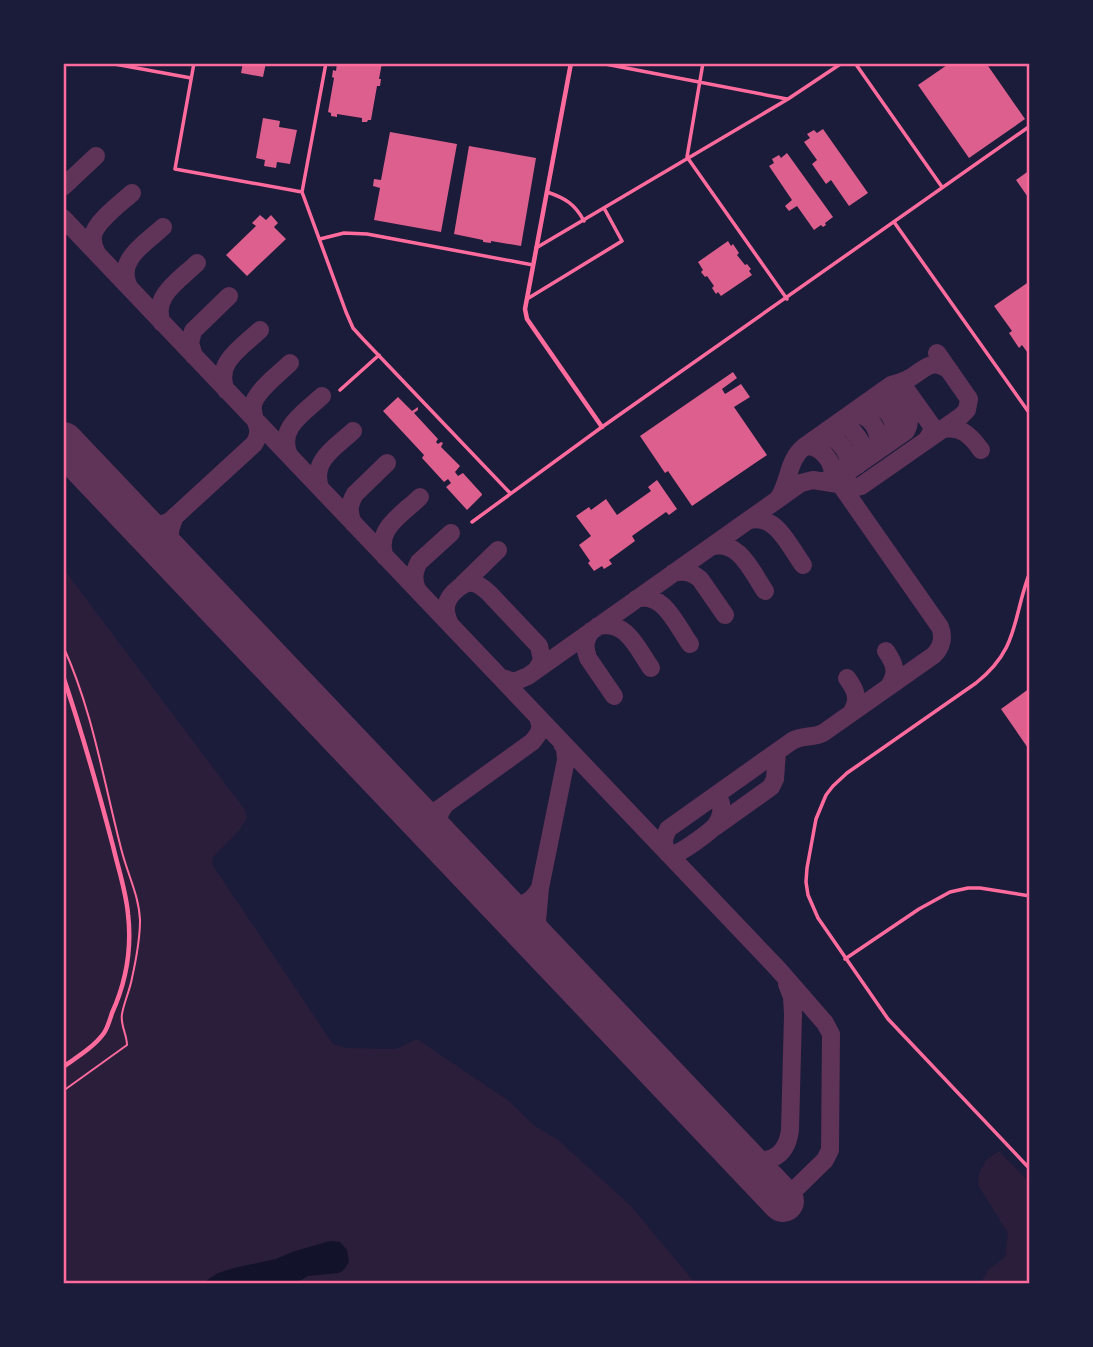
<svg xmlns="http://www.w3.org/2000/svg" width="1093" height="1347" font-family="'Sofia Sans Condensed',sans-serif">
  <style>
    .green { fill: #2a1e3b }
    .water { fill: #12122b }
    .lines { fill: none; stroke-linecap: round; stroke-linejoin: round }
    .taxiway { stroke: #603358; stroke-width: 18 }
    .runway { stroke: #603358; stroke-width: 42 }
    .building { fill: #dd5f8e }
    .path { stroke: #ff6b9d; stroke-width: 2 }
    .minor { stroke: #ff6b9d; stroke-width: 3.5 }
    .tertiary { stroke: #ff6b9d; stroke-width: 4.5 }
    .neatline { fill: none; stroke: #ff6b9d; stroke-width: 2.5 }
  </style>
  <rect width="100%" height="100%" fill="#1b1b3a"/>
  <path class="green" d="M63 568 245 810 247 818 238 832 213 857 212 864 333 1044 347 1048 396 1049 417 1039 509 1101 535 1126 557 1139 631 1206 696 1284H63Z
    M999 1151 1030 1183V1284H980L988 1270 1005 1257 1008 1233 978 1185 979 1173 986 1160Z"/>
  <path class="water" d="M330 1241 340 1242 347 1250 349 1262 343 1271 338 1273 308 1276 294 1284H201L218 1273 234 1268 276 1259 295 1251Z"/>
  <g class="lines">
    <path class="taxiway" d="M63 187 96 156
      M63 218 778 969 825 1023 831 1034 830 1150 825 1160 783 1201
      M97 253C94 248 92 243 93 236 95 222 121 203 132 193
      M129 287C115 260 146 243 163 227
      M162 323C151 296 180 280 197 263
      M194 356 190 343 193 331 229 296
      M226 390C214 363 242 347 260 330
      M907 391 932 426 931 433 926 441
      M864 405C886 402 900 421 891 442
      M848 416C853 415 856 414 860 415 876 419 885 442 872 455
      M832 427 839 425 849 427C861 439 869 450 858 465
      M941 430C960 424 971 436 981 450
      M819 436C839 434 856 457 844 475
      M805 446C821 445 837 464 831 479L824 481
      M289 455C277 428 304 413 322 396
      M828 482 840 477 906 431C916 413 899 389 879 394
      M320 488C311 460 335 448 353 431
      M778 499C790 482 787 460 805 446L891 385C897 383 903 382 908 379 925 370 931 356 950 371
      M747 521C775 511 789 546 803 565
      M137 522C148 527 158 526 169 522L254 444C265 427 251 422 253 406 254 392 280 373 290 363
      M353 523C348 512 349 504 355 494L387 463
      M710 547C739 538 752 572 765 591
      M385 557C374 529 402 515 420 497
      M174 560C169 545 167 533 174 519
      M673 573C684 570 692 572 700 579L725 615
      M463 584 498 550
      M418 591C413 581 413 573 419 562L451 533
      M636 599C663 590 677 626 690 644
      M450 624C444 612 444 602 454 592 467 579 475 580 489 593L539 646 542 660 537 669
      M598 626C627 620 637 648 651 668
      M591 631C585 640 584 647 588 658L614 696
      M886 651C895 664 898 673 889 686
      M500 677 514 682 528 676 801 483 813 480 857 487 861 486 960 417 967 410 969 399 937 353
      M847 678C856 690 860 700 851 713
      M411 809C423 817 427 814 439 809L532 742C539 734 543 728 538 718
      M715 827 771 787 775 779 777 752
      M441 840C437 827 436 816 445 805
      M665 850 664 839 668 829 792 741C802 735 813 738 823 733L934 655C942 647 944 637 940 627L840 484
      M668 854C673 854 674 855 679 852 686 849 710 832 715 826 721 820 723 808 720 800L712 798
      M540 888 537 921 545 952
      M494 899C515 907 528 909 540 888L566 760 565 748 562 744
      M739 1154C764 1167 786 1160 790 1130L793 1015 792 997 787 984"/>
    <path class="runway" d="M63 443 783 1201"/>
  </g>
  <path class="building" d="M243 63H266L263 77 241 73Z
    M337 63H382L379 79H381L380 86H377L371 120H368L367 122H362V118L337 114V117L331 116V113L328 112 334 78 332 77 333 70 336 71Z
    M950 63H986L1025 119 969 158 918 85Z
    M263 118 280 121 279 127 297 130 290 164 277 162 276 168 264 166 265 160 256 158Z
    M823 129 868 193 849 206 831 180 826 184 812 164 817 160 804 142 810 138 807 134 814 130 817 133Z
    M390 132 457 144 441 232 374 220 380 188 373 186 374 179 381 180Z
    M469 146 536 158 521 246 491 241V243L483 242V240L454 234Z
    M787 153 833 217 825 223 826 225 823 227 821 225 814 230 797 206 789 211 785 206 792 200 769 166 774 163 772 159 779 155 781 158Z
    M1030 170V200L1016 180Z
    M260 215 266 220 271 215 278 223 274 227 286 239 247 276 226 255 256 226 252 223Z
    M728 241 731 246 733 244 739 253 737 255 745 265 747 264 751 269 749 271 752 275 721 296 718 292 716 294 712 288 714 286 707 276 705 277 701 272 703 270 698 262Z
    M1030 281V356L1022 345 1019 348 1009 333 1012 331 994 306Z
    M733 372 737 378 722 389 725 394 741 384 750 397 734 407 767 455 692 506 668 471 665 473 640 436Z
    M398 397 412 411 418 407V410L414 413 438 439 436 442 438 444 441 442 443 443 441 447 460 466 455 472 458 476 463 473 482 494V495L467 510 446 487 451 483 448 479 444 482 422 458 424 455 383 411Z
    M657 480 677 509 669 515 666 512 632 536 635 541 609 560 612 564 604 569 602 566 594 571 588 563 590 561 579 545 591 536 576 516 589 507 591 510 606 499 617 515 651 491 648 487Z
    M1030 688V751L1001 709Z"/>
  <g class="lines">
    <path class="path" d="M63 646C93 711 104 784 122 852 128 875 139 896 140 920 140 938 136 960 132 978 130 990 124 1002 122 1014 120 1024 127 1035 127 1045L63 1091"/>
    <path class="minor" d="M109 63 191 78
      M194 63 175 169 302 192
      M326 63 302 192 346 312 353 328 363 339 510 493
      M600 63 787 99
      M703 63 687 157 787 299
      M855 63 942 187
      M547 192C565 198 575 204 584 221
      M894 222 1030 414
      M320 239 344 233 367 234 533 265
      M536 248 788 99 842 63
      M527 299 622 241 604 208
      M340 390 379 355
      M472 522 602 427 1030 126
      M1030 572C1012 618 1020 648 976 683L847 773 833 786 826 795 816 819 807 868 806 882 808 895 818 918 888 1019 1030 1169
      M845 959 919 909 950 892 968 888H980L1030 896"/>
    <path class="tertiary" d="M571 63 525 309 527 319 602 427
      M63 676C82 732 98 789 113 846 118 868 126 891 128 914 132 948 126 982 112 1013 110 1019 108 1027 104 1033 94 1047 77 1057 63 1067"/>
  </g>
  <rect width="1093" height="1347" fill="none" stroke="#1b1b3a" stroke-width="130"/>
  <rect x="65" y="65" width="963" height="1217" class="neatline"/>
</svg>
